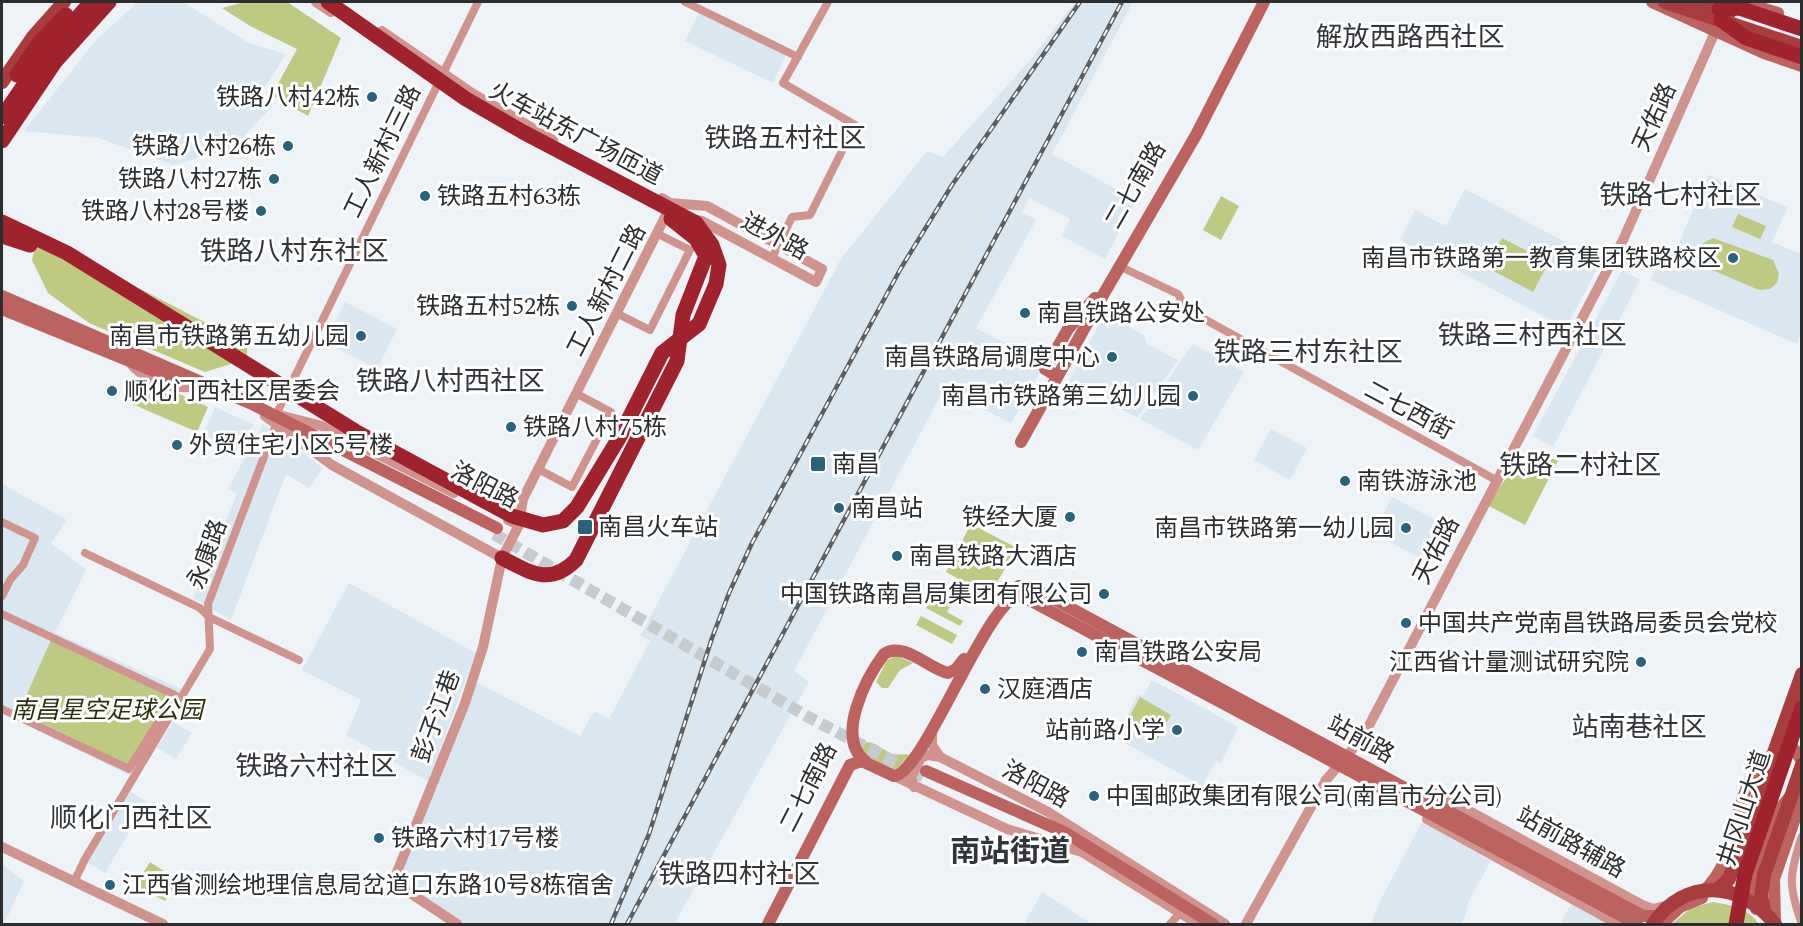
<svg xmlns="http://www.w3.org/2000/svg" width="1803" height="926" font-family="Spectral,'Noto Sans SC',serif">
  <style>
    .built { fill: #dae7f0 }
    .green { fill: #bec981 }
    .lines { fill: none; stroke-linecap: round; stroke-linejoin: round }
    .secondary-tunnel { stroke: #c6cbcf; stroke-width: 12; stroke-dasharray: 12 6; stroke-linecap: butt }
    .minor { stroke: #d1938e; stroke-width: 8 }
    .tertiary { stroke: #d1938e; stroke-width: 10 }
    .secondary { stroke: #bc625f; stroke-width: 12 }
    .primary { stroke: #a93c3c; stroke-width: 14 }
    .trunk { stroke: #a0222c; stroke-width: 15 }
    .rail-casing { stroke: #5c5f62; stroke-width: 4.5 }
    .rail { stroke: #fff; stroke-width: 2; stroke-dasharray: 7; stroke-linecap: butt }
    .poi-dot { fill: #29627c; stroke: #fff; stroke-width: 2 }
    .labels { text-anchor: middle; stroke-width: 6; stroke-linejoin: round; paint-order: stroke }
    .poi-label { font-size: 24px; fill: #2b2d2f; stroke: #fff; text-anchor: start }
    .street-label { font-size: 24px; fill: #2b2d2f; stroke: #fff }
    .park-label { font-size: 24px; font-style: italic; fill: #292e09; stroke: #fff }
    .quarter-label { font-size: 27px; fill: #313539; stroke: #fff }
    .district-label { font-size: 30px; font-weight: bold; fill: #313539; stroke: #fff }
  </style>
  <rect width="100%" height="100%" fill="#edf3f7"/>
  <path class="built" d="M138 2H183L249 43 286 54 261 94 272 107 231 149 173 165 99 138 24 131 97 39Z
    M1075 2H1133L1052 154 1136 200 1105 259 1062 236 1070 219 1029 198 1022 212 1036 220 976 328 1045 364 1011 423 944 389 794 671 809 682 676 921 681 924H459L397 881 476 682 580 736 594 711 609 719 650 641 640 636 841 259 927 151 943 157 1031 59Z
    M699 13 786 55 773 83 685 41Z
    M1708 175 1788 207 1772 242 1801 254V331L1797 344 1650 280 1661 261 1676 250Z
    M1465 189 1601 261 1566 328 1400 240 1415 210 1446 226Z
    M1622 270 1640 280 1553 447 1533 436Z
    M345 302 397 329 377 369 325 342Z
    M1105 313 1145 336 1146 343 1178 360 1137 418 1069 381Z
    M1193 344 1244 372 1198 450 1140 419Z
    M215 407 254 425 237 450 203 435Z
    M263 424 323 468 309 488 286 474 231 620 193 598 237 494 228 489Z
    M1271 429 1307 448 1290 480 1254 460Z
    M2 484 67 520 51 543 86 570 55 633 181 689 129 775 2 713Z
    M1392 497 1439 522 1420 558 1373 533Z
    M349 583 476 653 428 781 346 735 361 700 302 670Z
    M1152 680 1238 727 1221 763 1216 761 1202 786 1116 738 1138 694 1143 696Z
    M173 722 192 733 176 759 157 748Z
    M127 790 147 802 105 873 85 861Z
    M1422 822 1491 861 1469 900 1465 917 1461 924H1371L1381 899Z
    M2 864 24 881 4 924H2Z
    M1042 892 1092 924H1024Z
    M1572 902 1614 924H1560Z"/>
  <path class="green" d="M245 2H287L341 38 308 116 272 95 297 49 250 26 222 8Z
    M1221 196 1239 206 1221 240 1203 230Z
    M1738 214 1766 226 1760 239 1732 227Z
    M38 236 247 344V359L205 372 89 323 48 293 32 260Z
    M1502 238 1549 262 1533 292 1486 267Z
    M1713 238 1773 260 1779 274 1777 283 1770 289 1759 290 1705 267 1698 253 1702 244Z
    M144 378 208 407 197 432 132 404Z
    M1540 459H1559L1525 525 1489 506C1501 481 1513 466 1540 459Z
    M971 524 1017 548 989 596 946 572Z
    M934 592 953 601 947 612 963 621 960 626 926 608Z
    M921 616 957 635 952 644 916 625Z
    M51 640 171 695 128 765 19 712Z
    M897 656 913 663 900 670 888 688H882L876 682 887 660Z
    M1140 697 1171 715 1156 742 1125 725Z
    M866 742C877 742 883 751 893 754 900 756 905 752 912 756L896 770 865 756 860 751Z
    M150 862 178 880 165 901 135 886Z
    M1713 902C1731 905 1748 908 1759 924H1672L1691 908Z"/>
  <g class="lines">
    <path class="secondary-tunnel" d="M494 534 810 718 923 777"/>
    <path class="minor" d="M685 2 798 57
      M772 258 792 217 810 215 855 125 783 83 828 2
      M1119 266 1178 294 1186 309 1496 480
      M618 314 650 330 690 250 658 234
      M276 415 478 2
      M538 469 572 487 611 412 577 394
      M2 522 35 538 23 565 10 580 2 596
      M85 553 200 608 209 617 299 660
      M2 614 175 695 129 769 2 709
      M1802 836C1789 874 1788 886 1802 924
      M74 882 85 859 210 649 208 604 276 425
      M1170 924 1182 911"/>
    <path class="tertiary" d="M316 2 331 12
      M382 31 472 93 553 140
      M662 198 670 203 707 206 822 269 816 282 702 221 691 219
      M128 360C143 381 169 389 194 387
      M265 416 332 465 502 558 519 525 508 520
      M283 416 322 426 454 493
      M519 524 523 499 669 209
      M932 732V745L940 757 1048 812 1225 924
      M894 776 1007 829 1082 852 1198 924
      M914 787 911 777 921 758 928 755 940 757
      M1419 795 1436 793 1642 905 1653 909 1669 905
      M1427 819 1618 924
      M2 847 163 924
      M457 924 398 885 395 877 465 703 483 647 502 558
      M1246 924 1326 780 1363 737 1623 240 1719 23"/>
    <path class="secondary" d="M1652 2 1764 53 1802 66
      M1741 2 1778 13
      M2 296 252 404 497 528
      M2 309 176 380
      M1057 376 1045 369 1068 329 1095 298
      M1021 442 1099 302 1196 135 1264 2
      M1004 596 1019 586 1035 589 1643 916H1669
      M1794 749 1802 761
      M865 761C835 737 866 678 884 654 904 641 929 669 948 673L956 669 964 659
      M926 771 1066 833 1213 924
      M1694 900C1705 890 1714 882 1721 868 1741 831 1736 771 1779 751
      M1756 909 1753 888 1776 813 1789 798
      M1664 922 1680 907 1702 898
      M768 924 850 765 862 761 894 776C924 774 986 600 1020 595L1637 924
      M1775 924 1774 879 1802 798"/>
    <path class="primary" d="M1665 2 1802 47
      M1697 2 1729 13
      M2 82 33 37 64 2
      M1717 890 1729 879 1802 674
      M1764 910 1761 896 1764 875 1802 765
      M1653 924C1685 876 1742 882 1775 924"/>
    <path class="trunk" d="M1719 9 1739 8 1802 29
      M1721 20 1746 38 1802 57
      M17 75 39 43 66 15
      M2 117 46 53 91 2
      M2 141 55 62 109 2
      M2 222 67 253 355 431 512 516 543 525 563 521 577 507 619 438 662 353 699 324 716 284 719 265 712 245 696 223 523 132 466 99 328 2
      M2 236 30 245
      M502 558C531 573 550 586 576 560L677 361 683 315 706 256 696 239 671 219
      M1736 924 1745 874 1802 708"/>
    <g class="rail-casing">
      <path id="rail" d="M611 924 649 834 712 638 729 593 752 543 901 268 952 185 1080 2
        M627 924 1122 2"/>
    </g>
    <use href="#rail" class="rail"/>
  </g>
  <g class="poi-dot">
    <circle cx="372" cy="97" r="6"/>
    <circle cx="288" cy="146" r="6"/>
    <circle cx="274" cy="179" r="6"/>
    <circle cx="425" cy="196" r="6"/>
    <circle cx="261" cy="211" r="6"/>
    <circle cx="1733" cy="258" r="6"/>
    <circle cx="572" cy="306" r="6"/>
    <circle cx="1025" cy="313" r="6"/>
    <circle cx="361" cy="336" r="6"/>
    <circle cx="1112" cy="357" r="6"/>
    <circle cx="112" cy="391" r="6"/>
    <circle cx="1193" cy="396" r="6"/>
    <circle cx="511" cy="427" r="6"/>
    <circle cx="177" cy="445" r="6"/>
    <rect x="810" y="456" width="16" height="16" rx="3"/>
    <circle cx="1345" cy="481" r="6"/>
    <circle cx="839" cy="508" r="6"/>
    <circle cx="1070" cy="517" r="6"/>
    <rect x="577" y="519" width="16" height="16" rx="3"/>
    <circle cx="1406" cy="528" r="6"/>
    <circle cx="897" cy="556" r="6"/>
    <circle cx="1104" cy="594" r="6"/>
    <circle cx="1406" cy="623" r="6"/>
    <circle cx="1082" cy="652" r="6"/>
    <circle cx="1641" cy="662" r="6"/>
    <circle cx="985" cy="689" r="6"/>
    <circle cx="1177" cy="730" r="6"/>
    <circle cx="1094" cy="796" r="6"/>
    <circle cx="379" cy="838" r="6"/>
    <circle cx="110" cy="885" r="6"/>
  </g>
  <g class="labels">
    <g class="poi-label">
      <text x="360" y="105" text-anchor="end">铁路八村42栋</text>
      <text x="276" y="154" text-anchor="end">铁路八村26栋</text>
      <text x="262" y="187" text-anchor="end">铁路八村27栋</text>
      <text x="437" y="204">铁路五村63栋</text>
      <text x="249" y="219" text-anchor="end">铁路八村28号楼</text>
      <text x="1721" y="266" text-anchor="end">南昌市铁路第一教育集团铁路校区</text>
      <text x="560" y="314" text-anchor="end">铁路五村52栋</text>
      <text x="1037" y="321">南昌铁路公安处</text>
      <text x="349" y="344" text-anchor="end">南昌市铁路第五幼儿园</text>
      <text x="1100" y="365" text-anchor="end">南昌铁路局调度中心</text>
      <text x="124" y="399">顺化门西社区居委会</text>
      <text x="1181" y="404" text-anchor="end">南昌市铁路第三幼儿园</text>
      <text x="523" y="435">铁路八村75栋</text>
      <text x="189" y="453">外贸住宅小区5号楼</text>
      <text x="832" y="472">南昌</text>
      <text x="1357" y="489">南铁游泳池</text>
      <text x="851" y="516">南昌站</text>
      <text x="1058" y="525" text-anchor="end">铁经大厦</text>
      <text x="598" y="535">南昌火车站</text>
      <text x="1394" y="536" text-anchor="end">南昌市铁路第一幼儿园</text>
      <text x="909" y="564">南昌铁路大酒店</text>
      <text x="1092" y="602" text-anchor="end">中国铁路南昌局集团有限公司</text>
      <text x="1418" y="631">中国共产党南昌铁路局委员会党校</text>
      <text x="1094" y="660">南昌铁路公安局</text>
      <text x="1629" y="670" text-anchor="end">江西省计量测试研究院</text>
      <text x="997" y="697">汉庭酒店</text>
      <text x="1165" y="738" text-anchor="end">站前路小学</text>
      <text x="1106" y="804">中国邮政集团有限公司(南昌市分公司)</text>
      <text x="391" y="846">铁路六村17号楼</text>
      <text x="122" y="893">江西省测绘地理信息局岔道口东路10号8栋宿舍</text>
    </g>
    <g class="street-label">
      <text transform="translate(1654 117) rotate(-66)" y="8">天佑路</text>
      <text transform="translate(576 133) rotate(28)" y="8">火车站东广场匝道</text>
      <text transform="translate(382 151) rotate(-64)" y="8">工人新村三路</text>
      <text transform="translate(1135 185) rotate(-60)" y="8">二七南路</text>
      <text transform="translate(775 236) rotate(28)" y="8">进外路</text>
      <text transform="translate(606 290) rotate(-63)" y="8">工人新村二路</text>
      <text transform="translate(1409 410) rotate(28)" y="8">二七西街</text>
      <text transform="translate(485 485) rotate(27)" y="8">洛阳路</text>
      <text transform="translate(1436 550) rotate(-63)" y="8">天佑路</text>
      <text transform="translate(207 554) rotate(-70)" y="8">永康路</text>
      <text transform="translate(436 716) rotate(-70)" y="8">彭子江巷</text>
      <text transform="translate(1361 739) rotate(29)" y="8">站前路</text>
      <text transform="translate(1036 784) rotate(28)" y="8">洛阳路</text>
      <text transform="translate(808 787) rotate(-63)" y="8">二七南路</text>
      <text transform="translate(1744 808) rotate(-72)" y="8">井冈山大道</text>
      <text transform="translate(1571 842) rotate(29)" y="8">站前路辅路</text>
    </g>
    <g class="park-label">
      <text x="107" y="718">南昌星空足球公园</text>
    </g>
    <g class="quarter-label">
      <text x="1410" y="46">解放西路西社区</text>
      <text x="785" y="147">铁路五村社区</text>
      <text x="1680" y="204">铁路七村社区</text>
      <text x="294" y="260">铁路八村东社区</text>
      <text x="1532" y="344">铁路三村西社区</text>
      <text x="1308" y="361">铁路三村东社区</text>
      <text x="450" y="390">铁路八村西社区</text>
      <text x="1580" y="474">铁路二村社区</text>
      <text x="1639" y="736">站南巷社区</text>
      <text x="316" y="775">铁路六村社区</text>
      <text x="131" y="827">顺化门西社区</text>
      <text x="739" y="883">铁路四村社区</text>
    </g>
    <g class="district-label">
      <text x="1010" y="861">南站街道</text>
    </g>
  </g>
  <rect width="1803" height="926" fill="none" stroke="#2b2d2f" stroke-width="6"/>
</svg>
